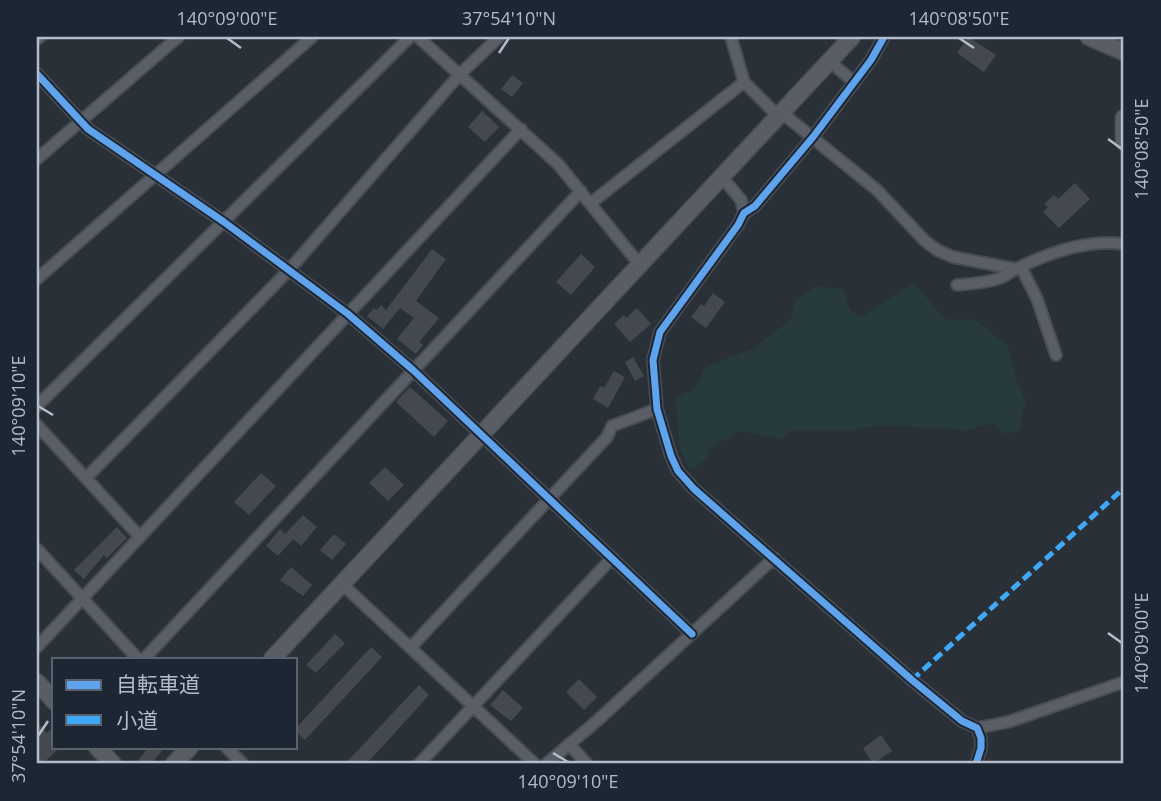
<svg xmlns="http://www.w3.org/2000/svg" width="1161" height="801" font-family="'Open Sans','Noto Sans JP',sans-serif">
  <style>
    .green { fill: #273a3e }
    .building { fill: #444950 }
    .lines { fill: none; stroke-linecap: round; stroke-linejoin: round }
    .street-casing { stroke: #484c53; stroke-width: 14 }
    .secondary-casing { stroke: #484c53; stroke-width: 19 }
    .street { stroke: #5a5e66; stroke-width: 10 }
    .secondary { stroke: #595d64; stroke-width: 16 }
    .quiet { stroke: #3fa9f5; stroke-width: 5; stroke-dasharray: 10 5; stroke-linecap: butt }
    .cycleway-casing { stroke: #1d2633; stroke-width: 11 }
    .cycleway { stroke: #60a3ed; stroke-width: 7 }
    .ticks { fill: none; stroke: #b4bcc9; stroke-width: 2.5 }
    .neatline { fill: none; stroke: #b4bcc9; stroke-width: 2.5 }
    .ticks-label { font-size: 18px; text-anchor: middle; fill: #b4bcc9 }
  </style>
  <rect width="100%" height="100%" fill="#2a3038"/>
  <path class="green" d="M913 282 945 319 974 320 1008 345 1017 382 1027 404 1022 410 1020 430 1004 434 993 422 971 430 877 425 852 430H791L783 439 738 431 709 450 707 460 689 469 679 446 676 398 694 390 705 368 756 347 792 318 795 301 817 286 843 289 850 310 861 317Z"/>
  <path class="building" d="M968 37 996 55 984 72 957 53Z
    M512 75 523 83 512 97 501 89Z
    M482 111 499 127 485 142 468 127Z
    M1075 183 1090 199 1059 228 1043 212 1048 207 1044 204 1054 195 1058 199Z
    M432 249 446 259 416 301 439 318 419 342 423 345 416 354 397 339 414 318 400 308 383 329 367 316 374 308 377 310 381 305 386 310Z
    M581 254 595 267 571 295 556 282Z
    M713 293 725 302 706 328 691 317 701 304 704 306Z
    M637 308 651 324 630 342 614 324 624 315 626 318Z
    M633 357 644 376 635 381 625 362Z
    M614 371 625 377 608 408 593 399 600 386 604 388Z
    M410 387 448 421 434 437 396 402Z
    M385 467 404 485 388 501 369 483Z
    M261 473 276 486 249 515 234 502Z
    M303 515 317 527 301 546 293 539 278 556 266 546 280 529 285 534Z
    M117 527 127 538 107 558 104 555 84 579 74 570Z
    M334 534 346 544 332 560 320 550Z
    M291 567 312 585 303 596 280 580Z
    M335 634 345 643 316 673 306 665Z
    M371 647 382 657 305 740 296 732V728Z
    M579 679 597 697 584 710 566 692Z
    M419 685 429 695 383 746 366 764H345Z
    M503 690 523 708 511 721 490 705Z
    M37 722 47 733 50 730 54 735V747H61L42 764H37Z
    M881 735 892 751 873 764 863 748Z
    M149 747H156L162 751 151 764H135Z"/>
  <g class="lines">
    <g class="street-casing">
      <path id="street" d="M418 37 558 164 640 265
        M731 37 744 82 778 116
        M884 37 871 60 813 137 755 206 744 213 738 225 660 332 653 360 657 409 671 456 678 471 694 489 912 680 962 721 977 728 981 738V748L976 764
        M37 39 40 37
        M829 61 854 82
        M37 74 88 129 224 222 348 314 413 370 692 634
        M782 113 877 190 925 241 937 250 953 257 1016 269
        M37 159 178 37
        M722 177 741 200 744 213
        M591 203 744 82
        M1021 267 1037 299 1056 355
        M37 279 312 37
        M957 285C971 284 986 283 1000 278 1005 276 1009 273 1014 270 1048 253 1086 239 1124 244
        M37 406 410 37
        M37 425 140 537
        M86 478 289 270 460 74 499 37
        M37 549 138 659
        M342 584 535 764
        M37 647 521 129
        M411 647 607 437 612 426 657 409
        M144 659 581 191
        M977 728 1008 722 1124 682
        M569 744 587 764
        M226 747 243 764
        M419 764 612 558
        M546 764 598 720 774 558"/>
    </g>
    <g class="secondary-casing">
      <path id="secondary" d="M1089 37 1124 52
        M1124 118V142
        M272 659 852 37
        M37 682 54 701
        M97 747 113 764
        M174 764 190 747"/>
    </g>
    <use href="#street" class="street"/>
    <use href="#secondary" class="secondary"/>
    <path class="quiet" d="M912 680 1124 488"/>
    <g class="cycleway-casing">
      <path id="cycleway" d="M884 37 871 60 813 137 755 206 744 213 738 225 660 332 653 360 657 409 671 456 678 471 694 489 912 680 962 721 977 728 981 738V748L976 764
        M37 74 88 129 224 222 348 314 413 370 692 634"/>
    </g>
    <use href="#cycleway" class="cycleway"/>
  </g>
  <path class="ticks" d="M227 38 241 48M959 38 974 48M499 53 509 38M1108 139 1122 149M38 406 53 415M1108 633 1122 643M38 736 48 721M553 753 568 762"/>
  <rect width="1161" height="801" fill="none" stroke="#1d2633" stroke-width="77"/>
  <rect x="52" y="658" width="245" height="91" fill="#1d2633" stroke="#59626f" stroke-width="2"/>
  <rect x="66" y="680" width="35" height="10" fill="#60a3ed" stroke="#59626f" stroke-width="2"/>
  <text x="116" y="692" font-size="21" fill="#b4bcc9">自転車道</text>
  <rect x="66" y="715" width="35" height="10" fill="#3fa9f5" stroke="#59626f" stroke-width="2"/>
  <text x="116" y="728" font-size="21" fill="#b4bcc9">小道</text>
  <rect x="38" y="38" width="1084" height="724" class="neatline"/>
  <g class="ticks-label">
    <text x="227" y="25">140°09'00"E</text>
    <text x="509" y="25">37°54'10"N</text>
    <text x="959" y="25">140°08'50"E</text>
    <text transform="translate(1142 149) rotate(-90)" y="6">140°08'50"E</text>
    <text transform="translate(19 406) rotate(-90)" y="6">140°09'10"E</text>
    <text transform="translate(1142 643) rotate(-90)" y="6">140°09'00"E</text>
    <text transform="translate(19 736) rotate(-90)" y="6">37°54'10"N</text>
    <text x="568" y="788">140°09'10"E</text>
  </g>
</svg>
